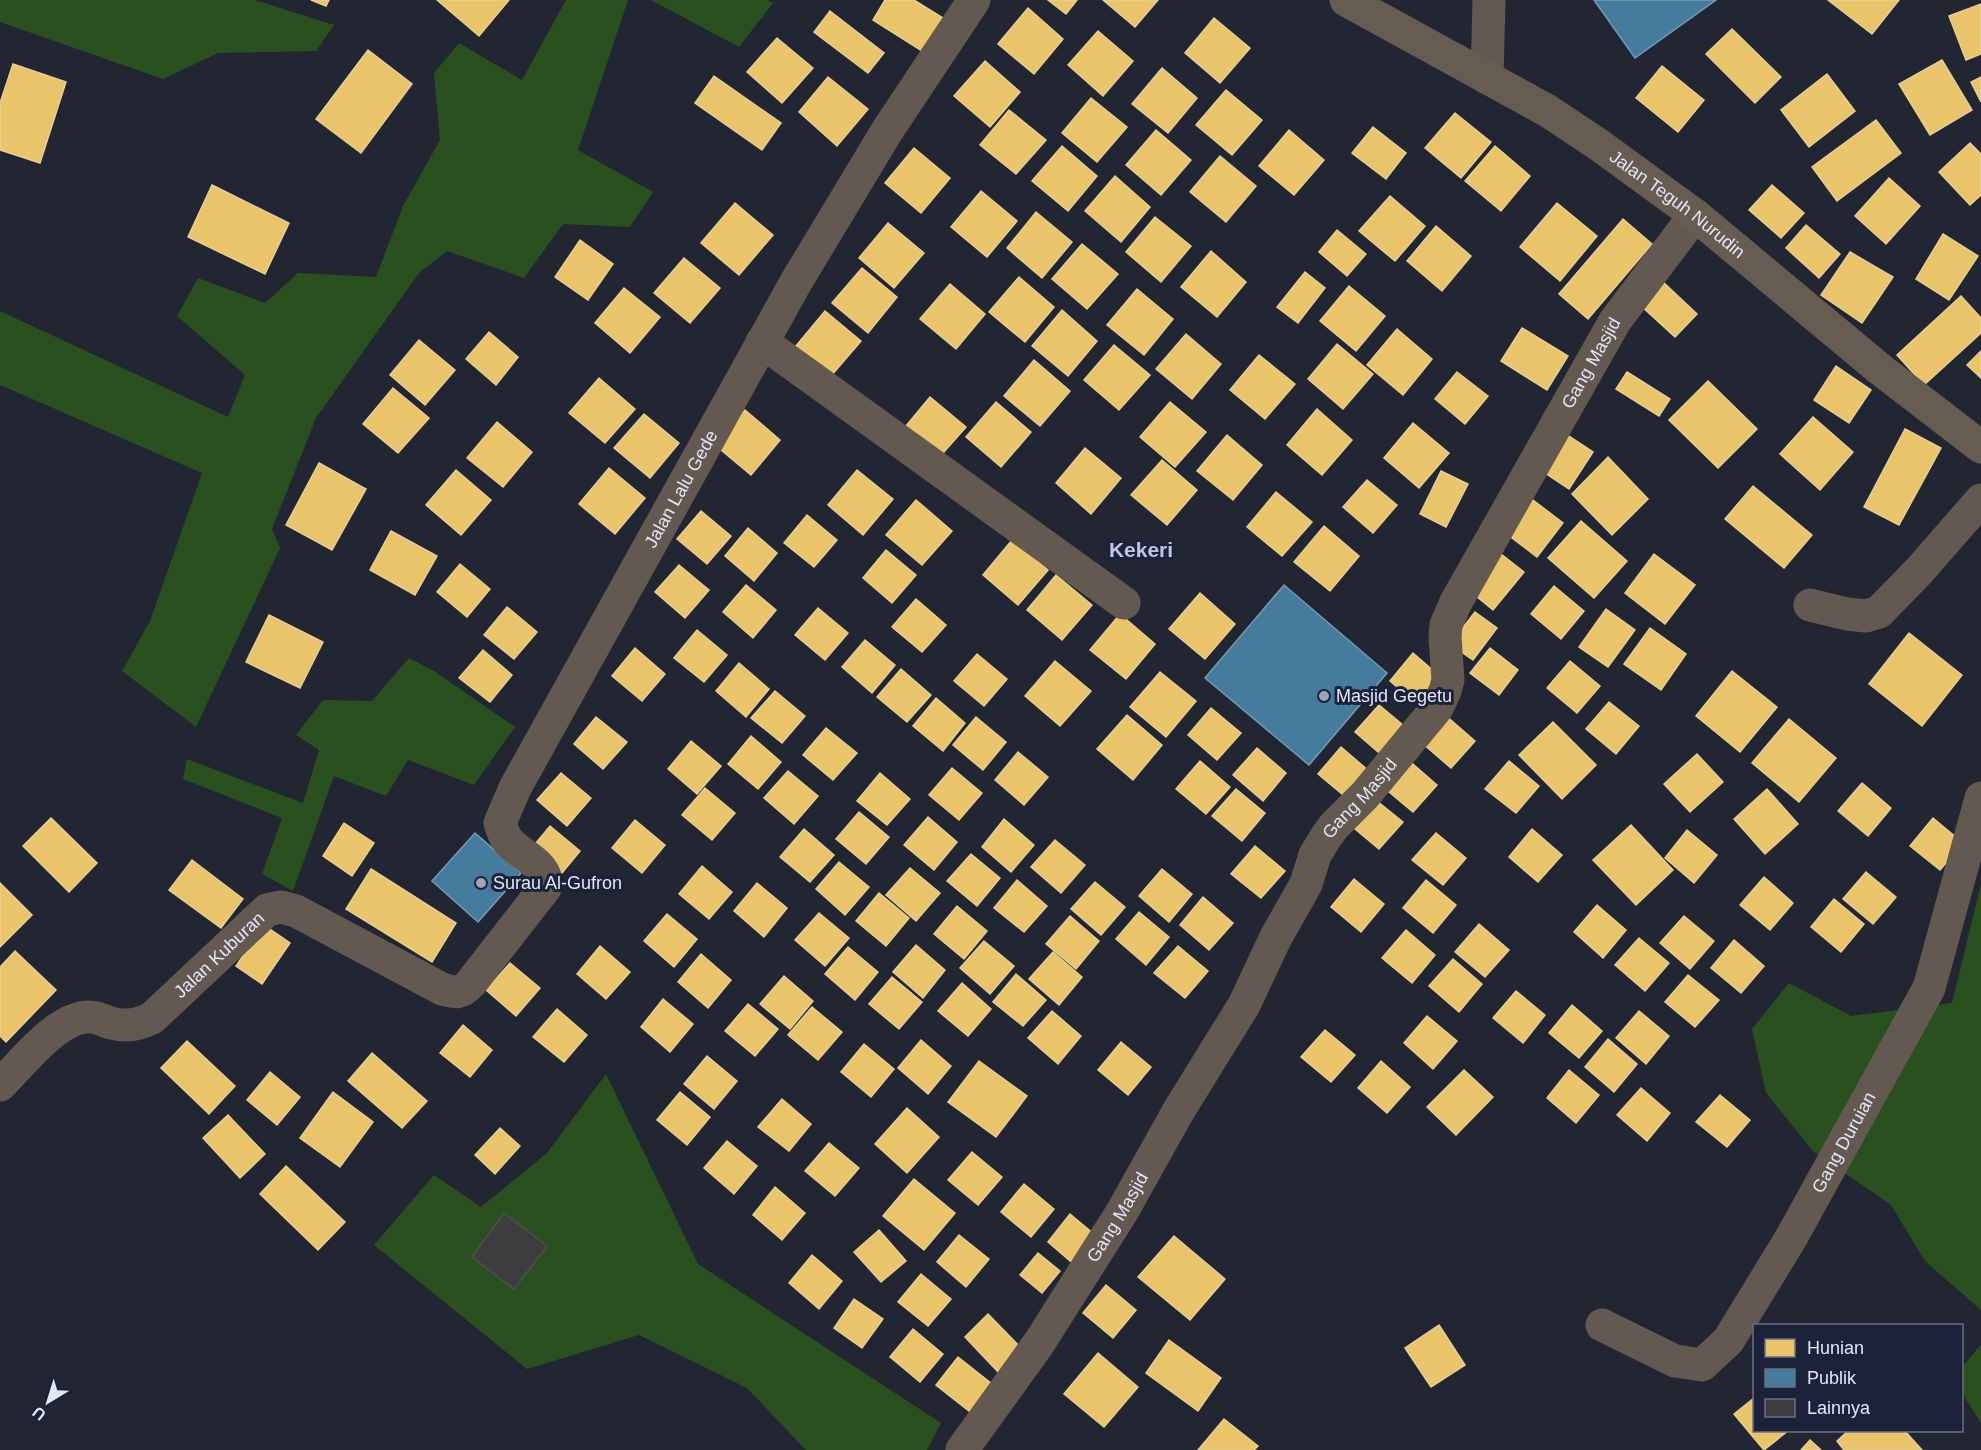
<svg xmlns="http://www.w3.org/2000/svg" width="1981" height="1450" font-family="Arial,sans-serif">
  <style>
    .forest { fill: #2a501f }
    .homes { fill: #e9c46a; stroke: #e7ce94; stroke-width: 1.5 }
    .public { fill: #457b9d; stroke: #749bb8; stroke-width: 1.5 }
    .building { fill: #3d3c3e; stroke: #504e50; stroke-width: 1.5 }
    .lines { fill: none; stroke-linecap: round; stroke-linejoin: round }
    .street { stroke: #635950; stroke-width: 33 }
    .secondary { stroke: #665c52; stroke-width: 33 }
    .poi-dot { fill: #9fa3b2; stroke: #1c2239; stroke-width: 2 }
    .labels { text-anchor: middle; stroke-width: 6; stroke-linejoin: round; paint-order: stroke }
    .street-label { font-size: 18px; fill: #e2e7f7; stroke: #1c2239 }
    .poi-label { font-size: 18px; fill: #e2e7f7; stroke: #1c2239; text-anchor: start }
    .quarter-label { font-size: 21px; font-weight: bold; fill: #bbc5e4; stroke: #1c2239 }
  </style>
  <rect width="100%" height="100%" fill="#222633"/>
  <path class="forest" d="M0 0H255L334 25 316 51 218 53 163 79 0 22Z
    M566 0H628L578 150 653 192 630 227 563 224 524 278 447 251 419 273 316 418 272 529 280 548 196 727 122 671 150 621 202 473 0 385V311L228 417 245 375 177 316 198 278 265 303 298 273 376 277 403 206 440 140 434 73 459 43 522 80Z
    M651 0H767L773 3 739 47Z
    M409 658 434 671 515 727 474 785 408 760 386 796 334 776 293 891 262 874 282 818 183 779 187 759 303 803 319 750 296 735 323 700 372 701Z
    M1981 884V1310L1925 1261 1891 1205 1813 1151 1766 1093 1752 1029 1789 983 1851 1016 1952 1003Z
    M606 1074 698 1264 941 1423 927 1450H806L747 1388 639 1335 527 1369 374 1245 434 1175 481 1207 547 1153Z
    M1981 1345V1423L1962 1393V1367Z"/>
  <path class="homes" d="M311 0H329L326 6Z
    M437 0H509L479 36Z
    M885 0H914L943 18 922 51 873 20Z
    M1048 0H1077L1066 14Z
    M1103 0H1158L1135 27Z
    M1828 0H1899L1872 34Z
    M1981 4V54L1966 60 1949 16Z
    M1028 8 1063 39 1034 74 998 44Z
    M830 11 884 53 868 73 814 32Z
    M1214 18 1250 48 1220 83 1185 53Z
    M1732 29 1781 77 1755 103 1706 54Z
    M1098 31 1133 61 1103 96 1068 65Z
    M777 38 813 68 782 103 747 72Z
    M368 50 412 84 361 153 316 119Z
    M1942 60 1972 110 1930 135 1899 84Z
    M985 61 1020 92 990 127 954 96Z
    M13 64 66 82 40 163 0 150V103Z
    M1662 66 1704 100 1678 132 1636 98Z
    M1162 68 1197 98 1168 133 1132 104Z
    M1827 74 1855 111 1809 147 1781 110Z
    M714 76 781 123 762 150 695 103Z
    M828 77 868 109 837 146 799 112Z
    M1981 77V102L1971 82Z
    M1226 90 1262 120 1232 155 1196 125Z
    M1091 98 1127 127 1097 162 1062 133Z
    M1009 110 1046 140 1016 174 980 145Z
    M1455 113 1491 142 1461 178 1425 148Z
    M1876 120 1901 153 1837 201 1812 167Z
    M1373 127 1406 153 1386 179 1352 153Z
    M1156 130 1191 160 1161 195 1126 165Z
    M1289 130 1324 160 1294 195 1259 166Z
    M1970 143 1981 154V195L1970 205 1939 172Z
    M1062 146 1097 176 1068 211 1032 181Z
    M1495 146 1530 176 1501 211 1465 181Z
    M914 148 950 178 921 213 885 183Z
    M1220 156 1256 186 1226 222 1190 192Z
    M1115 176 1150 207 1121 242 1085 211Z
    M1889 178 1920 206 1886 244 1855 216Z
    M212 185 289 223 265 274 188 237Z
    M1772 185 1804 213 1781 238 1749 210Z
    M981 191 1017 221 987 257 951 227Z
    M1390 196 1425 226 1395 261 1359 231Z
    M735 203 773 235 739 275 701 243Z
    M1557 203 1597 236 1560 281 1520 247Z
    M1036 212 1072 242 1042 278 1007 248Z
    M1155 217 1191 246 1161 282 1126 252Z
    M1623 219 1652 244 1588 319 1559 294Z
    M888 223 924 253 894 288 859 258Z
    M1806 225 1840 254 1819 278 1786 248Z
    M1436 226 1471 256 1442 291 1407 261Z
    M1337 230 1366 254 1347 276 1319 252Z
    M1943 234 1978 256 1949 300 1916 279Z
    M580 240 613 264 588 300 555 277Z
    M1082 244 1118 274 1087 309 1052 279Z
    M1211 251 1246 282 1217 317 1181 287Z
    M1850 252 1893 277 1862 323 1821 295Z
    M684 258 720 288 690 323 654 293Z
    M862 268 897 297 868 333 832 303Z
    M1305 272 1325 288 1298 323 1277 307Z
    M1019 277 1054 307 1025 342 989 312Z
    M1662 281 1697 314 1675 337 1639 304Z
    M950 284 985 314 956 349 920 319Z
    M1349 286 1385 316 1356 351 1320 321Z
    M624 288 660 317 630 353 595 323Z
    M1137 289 1173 319 1144 355 1107 325Z
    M1961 296 1981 318V333L1924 385 1897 355Z
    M1062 310 1097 341 1068 376 1032 346Z
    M825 311 861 341 831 376 796 346Z
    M1522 328 1568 356 1547 390 1501 361Z
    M1397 329 1432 359 1403 395 1367 365Z
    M489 332 518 357 496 385 466 359Z
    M1186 334 1221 364 1192 399 1156 369Z
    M419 340 455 370 425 405 390 375Z
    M1337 344 1373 374 1343 409 1308 379Z
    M1114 345 1150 375 1119 410 1084 380Z
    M1981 351V378L1967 365Z
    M1259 355 1295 384 1265 419 1230 390Z
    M1034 360 1070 391 1040 426 1004 396Z
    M1836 366 1871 390 1849 423 1814 400Z
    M1457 372 1488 396 1465 424 1435 399Z
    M1627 372 1670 399 1659 416 1616 389Z
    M599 378 635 409 605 443 569 413Z
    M1708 381 1757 429 1718 468 1669 420Z
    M393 388 429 418 398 453 363 424Z
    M930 397 966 427 936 461 901 432Z
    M996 402 1031 432 1001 467 966 437Z
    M1170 402 1206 432 1175 467 1140 437Z
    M1317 409 1352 440 1322 475 1287 445Z
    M745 410 780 440 751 475 715 445Z
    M644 414 679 443 650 478 614 448Z
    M1813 417 1853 452 1820 490 1780 454Z
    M497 422 532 452 503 487 467 458Z
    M1413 423 1449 453 1419 488 1384 458Z
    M1905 429 1941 448 1899 525 1864 507Z
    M1560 430 1593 452 1569 489 1536 467Z
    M1227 435 1262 465 1233 500 1197 471Z
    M1085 448 1121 478 1091 514 1056 483Z
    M1608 457 1648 499 1612 535 1572 494Z
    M1162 460 1197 490 1167 525 1131 495Z
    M319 463 366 489 332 550 286 525Z
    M609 468 645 498 615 534 579 504Z
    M456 470 491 500 461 535 426 505Z
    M857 470 893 499 863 535 828 505Z
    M1441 471 1468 484 1446 527 1420 514Z
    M1367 480 1397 505 1373 533 1343 507Z
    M1753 486 1812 535 1784 568 1725 519Z
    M1276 492 1312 522 1282 556 1247 527Z
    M916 500 952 531 922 565 886 535Z
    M1533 500 1563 523 1537 557 1507 534Z
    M701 511 731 536 707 564 677 539Z
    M807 515 837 540 814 567 784 543Z
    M1581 521 1627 561 1594 598 1548 558Z
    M1324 526 1359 556 1330 591 1294 562Z
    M748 528 777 553 754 581 725 556Z
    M391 531 437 556 415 595 370 570Z
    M1012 540 1048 570 1018 605 983 575Z
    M886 550 916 575 892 603 863 578Z
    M1496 550 1524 572 1493 610 1465 587Z
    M1654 554 1695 585 1665 624 1625 593Z
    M460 564 490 589 467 617 437 592Z
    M679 565 709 590 685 618 655 592Z
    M1056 575 1092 605 1062 640 1027 610Z
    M746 585 776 610 753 638 723 612Z
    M1554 586 1584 611 1561 639 1531 614Z
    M1200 593 1235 624 1205 659 1169 629Z
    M916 599 946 625 922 652 892 627Z
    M507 607 537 632 514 659 484 635Z
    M818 608 848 633 825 660 795 635Z
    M1606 609 1635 630 1608 667 1579 647Z
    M1475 612 1497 628 1473 660 1450 644Z
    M1120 614 1155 644 1126 679 1090 650Z
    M269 615 323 642 300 688 246 662Z
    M1650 628 1686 654 1661 690 1624 664Z
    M697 630 727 655 704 682 674 658Z
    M1909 633 1962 675 1922 726 1869 684Z
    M865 640 895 665 872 693 842 667Z
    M635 648 665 674 642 701 612 676Z
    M1490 648 1518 670 1499 695 1470 673Z
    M483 650 512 675 490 702 459 678Z
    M1413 653 1443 679 1419 706 1390 681Z
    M977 654 1007 679 984 706 954 681Z
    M1055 661 1091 691 1060 726 1025 696Z
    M1570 661 1600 686 1577 713 1547 688Z
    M739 663 769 689 746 717 716 691Z
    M901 669 931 695 907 722 877 697Z
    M1732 671 1777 707 1740 752 1696 716Z
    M1160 672 1196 701 1166 737 1130 707Z
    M775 691 805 716 782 743 751 718Z
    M936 698 965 723 943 751 913 726Z
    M1609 702 1639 726 1616 754 1586 729Z
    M1379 705 1409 730 1385 758 1355 732Z
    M1211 708 1241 733 1217 760 1188 735Z
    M1127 715 1162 745 1133 780 1097 749Z
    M1445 715 1475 741 1451 768 1422 743Z
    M596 717 627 742 603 769 574 744Z
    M976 717 1006 742 983 770 953 745Z
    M1789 719 1836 758 1799 802 1752 763Z
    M1553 722 1596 765 1562 799 1519 755Z
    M826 728 857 753 833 780 803 755Z
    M751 736 781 762 758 789 728 764Z
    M691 741 721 766 697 794 668 769Z
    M1341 747 1370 772 1348 799 1318 774Z
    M1257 748 1286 773 1263 801 1233 775Z
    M1018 752 1048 777 1024 805 995 780Z
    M1697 754 1723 782 1690 812 1664 784Z
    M1407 759 1437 785 1413 812 1383 787Z
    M1200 761 1230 787 1206 814 1176 789Z
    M1509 761 1539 786 1516 813 1485 789Z
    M952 768 982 793 959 820 929 795Z
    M788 771 818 796 794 824 764 798Z
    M561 773 591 798 567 826 537 800Z
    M880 773 910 799 887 825 857 801Z
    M1862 783 1891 808 1868 836 1838 811Z
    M705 788 735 813 712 840 682 815Z
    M1236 789 1265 813 1242 841 1212 816Z
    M1767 789 1798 824 1765 854 1734 819Z
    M1372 797 1403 822 1379 849 1349 824Z
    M859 812 889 837 866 864 836 839Z
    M928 817 957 842 934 870 904 845Z
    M51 818 97 863 69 892 23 846Z
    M1933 818 1963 843 1940 870 1910 846Z
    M1004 819 1034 845 1011 872 982 847Z
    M635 820 665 845 642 873 612 848Z
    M344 823 374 843 352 876 323 856Z
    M1631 825 1673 870 1636 905 1593 860Z
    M550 826 580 851 557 879 527 854Z
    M804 829 834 855 810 882 780 857Z
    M1532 829 1562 855 1538 882 1509 857Z
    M1687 830 1717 855 1694 883 1665 858Z
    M1436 833 1466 858 1443 885 1412 860Z
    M1055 840 1085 865 1061 893 1031 867Z
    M1255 846 1285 871 1261 898 1231 874Z
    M971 854 1000 878 977 906 947 881Z
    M192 860 243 899 221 928 169 890Z
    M839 862 869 887 845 915 816 889Z
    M702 866 732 892 709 919 679 894Z
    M910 868 940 893 916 921 886 895Z
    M371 869 456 923 432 962 346 909Z
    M1162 869 1192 894 1169 922 1139 896Z
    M1866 872 1896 897 1873 924 1843 899Z
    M1764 877 1793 903 1770 930 1740 905Z
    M1354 879 1384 904 1361 932 1331 907Z
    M1017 880 1047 906 1024 932 994 908Z
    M1426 880 1456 905 1433 933 1403 908Z
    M1095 882 1125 907 1101 935 1071 909Z
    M0 883 32 915 0 947Z
    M757 883 787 908 764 937 734 911Z
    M879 893 909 918 886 946 856 921Z
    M1203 897 1233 923 1209 950 1180 925Z
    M1834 899 1864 924 1841 952 1811 927Z
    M1597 905 1626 930 1603 958 1574 932Z
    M957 906 987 931 964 959 934 934Z
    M1139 912 1169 937 1146 965 1116 939Z
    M819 913 849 938 825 966 795 940Z
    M667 914 697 939 674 967 644 941Z
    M1070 916 1099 941 1076 969 1046 944Z
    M1684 916 1714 941 1690 969 1660 943Z
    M1479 924 1509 950 1485 977 1455 952Z
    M264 925 290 943 262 984 236 966Z
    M1406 930 1435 955 1412 983 1382 958Z
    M1639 938 1669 963 1645 991 1615 965Z
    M1734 940 1764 966 1741 993 1711 968Z
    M984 941 1014 966 990 994 960 968Z
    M916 945 945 970 923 998 893 972Z
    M600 946 630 972 606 999 577 974Z
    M1178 946 1208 971 1185 998 1154 973Z
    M848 947 878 972 855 1000 825 974Z
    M15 951 56 990 6 1042 0 1036V967Z
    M1053 952 1082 977 1059 1005 1029 979Z
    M701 954 731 980 708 1008 678 982Z
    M1453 959 1482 984 1459 1012 1429 986Z
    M510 963 540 988 516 1016 486 990Z
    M1016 974 1046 1000 1023 1026 993 1002Z
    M1688 975 1719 1000 1695 1027 1665 1002Z
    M784 976 813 1001 790 1029 760 1004Z
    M892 977 922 1002 899 1029 869 1004Z
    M962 983 991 1009 968 1036 938 1011Z
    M1516 991 1545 1015 1523 1043 1493 1018Z
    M663 999 693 1024 670 1052 641 1027Z
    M748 1004 778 1029 755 1056 725 1031Z
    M1572 1005 1602 1031 1579 1058 1549 1033Z
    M812 1007 842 1032 818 1060 788 1035Z
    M557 1009 587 1035 564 1062 533 1037Z
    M1052 1011 1081 1036 1058 1064 1028 1038Z
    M1639 1011 1669 1036 1646 1064 1616 1038Z
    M1427 1016 1457 1041 1433 1069 1404 1043Z
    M463 1025 492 1050 470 1077 440 1053Z
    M1325 1030 1355 1055 1331 1082 1301 1057Z
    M1608 1039 1637 1064 1614 1092 1585 1067Z
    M921 1040 951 1066 928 1094 898 1068Z
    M187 1041 235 1086 209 1114 161 1068Z
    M1121 1042 1151 1067 1128 1095 1098 1070Z
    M864 1044 894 1069 871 1097 841 1072Z
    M372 1053 427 1101 402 1128 348 1081Z
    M707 1056 737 1081 714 1109 684 1084Z
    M979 1061 1027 1096 996 1137 948 1102Z
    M1381 1061 1410 1087 1387 1113 1358 1088Z
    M1464 1070 1493 1097 1456 1135 1427 1107Z
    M1569 1070 1599 1095 1576 1123 1547 1098Z
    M270 1072 300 1097 277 1125 247 1100Z
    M1641 1088 1670 1113 1647 1141 1617 1115Z
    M333 1092 373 1122 340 1167 300 1138Z
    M680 1092 710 1117 687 1145 657 1120Z
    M1720 1095 1750 1120 1727 1147 1696 1122Z
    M782 1099 811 1124 789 1151 758 1127Z
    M907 1108 939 1137 907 1173 875 1144Z
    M228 1115 265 1154 240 1178 203 1138Z
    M500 1128 520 1146 495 1174 475 1155Z
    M727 1141 757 1166 734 1194 704 1168Z
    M829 1143 859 1168 835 1196 805 1171Z
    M972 1152 1002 1177 978 1205 948 1180Z
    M286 1166 345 1222 318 1250 260 1194Z
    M914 1179 955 1213 924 1250 883 1216Z
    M1024 1184 1054 1209 1031 1237 1001 1212Z
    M775 1187 805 1213 782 1240 753 1215Z
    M1070 1214 1100 1239 1077 1267 1048 1242Z
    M879 1230 906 1261 881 1282 854 1252Z
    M959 1235 989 1259 966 1287 937 1262Z
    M1174 1236 1225 1279 1190 1320 1138 1277Z
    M1038 1253 1060 1271 1042 1293 1020 1275Z
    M812 1255 842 1281 819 1309 789 1283Z
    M921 1274 951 1299 928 1326 898 1302Z
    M1106 1285 1136 1310 1113 1338 1083 1313Z
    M854 1299 883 1319 862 1348 834 1328Z
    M988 1314 1023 1350 999 1373 965 1337Z
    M1439 1325 1465 1365 1431 1387 1405 1348Z
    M913 1329 943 1354 920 1382 890 1357Z
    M1169 1340 1221 1378 1198 1411 1146 1373Z
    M1098 1353 1138 1387 1104 1427 1064 1394Z
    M958 1357 996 1387 974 1415 936 1385Z
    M1754 1398V1430H1789L1764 1450 1734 1414Z
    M1224 1419 1258 1446 1254 1450H1198Z
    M1849 1430H1904L1922 1450H1844L1837 1441Z
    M1810 1440 1821 1450H1801Z"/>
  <path class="public" d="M1594 0H1716L1635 58Z
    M1284 585 1387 673 1309 765 1205 678Z
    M475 833 521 873 478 922 432 881Z"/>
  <path class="building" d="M504 1213 547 1246 514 1289 472 1257Z"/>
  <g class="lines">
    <g class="street">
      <path d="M1487 78 1489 0"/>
      <path d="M762 342 1124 603"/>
      <path d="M1810 605 1847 614 1866 616 1879 612 1919 571 1981 500"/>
      <path id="s1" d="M0 1085C22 1064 57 1016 90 1017 98 1017 104 1021 111 1023 125 1027 139 1025 152 1018L267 910 281 907 296 911 442 989C456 993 461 994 471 983L545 888C551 865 521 856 508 841 504 836 502 829 500 823L515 788 796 282 887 131 974 0"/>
      <path id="s2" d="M1602 1325 1675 1361 1702 1365 1728 1341 1791 1238 1929 988 1981 798"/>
      <path id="s3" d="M962 1450 1039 1343 1122 1212 1179 1110 1244 1005 1276 937 1306 884 1315 855 1326 837 1334 826 1365 795 1437 708 1445 691 1448 680 1445 637 1446 625 1456 602 1615 321 1695 215"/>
    </g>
    <path class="secondary" id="s4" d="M1346 0 1548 111 1599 145 1695 215 1881 370 1981 447"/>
  </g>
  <g class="poi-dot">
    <circle cx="1324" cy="696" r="6"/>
    <circle cx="481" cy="883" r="6"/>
  </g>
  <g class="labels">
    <g class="street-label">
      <text dy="6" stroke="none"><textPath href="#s4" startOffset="390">Jalan Teguh Nurudin</textPath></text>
      <text dy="6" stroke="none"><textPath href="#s3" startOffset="1270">Gang Masjid</textPath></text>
      <text dy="6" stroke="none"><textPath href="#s1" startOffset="1149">Jalan Lalu Gede</textPath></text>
      <text dy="6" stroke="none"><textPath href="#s3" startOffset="766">Gang Masjid</textPath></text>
      <text dy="6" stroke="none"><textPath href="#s1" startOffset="272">Jalan Kuburan</textPath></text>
      <text dy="6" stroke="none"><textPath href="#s2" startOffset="374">Gang Duruian</textPath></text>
      <text dy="6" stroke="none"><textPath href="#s3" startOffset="280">Gang Masjid</textPath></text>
    </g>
    <g class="poi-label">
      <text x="1336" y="702">Masjid Gegetu</text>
      <text x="493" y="889">Surau Al-Gufron</text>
    </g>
    <g class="quarter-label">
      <text x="1141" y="557">Kekeri</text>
    </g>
  </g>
  <rect x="1753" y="1324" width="210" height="108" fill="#1c2239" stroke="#6b7185" stroke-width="1.5"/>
  <rect x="1765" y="1339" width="30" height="18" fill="#e9c46a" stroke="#6b7185" stroke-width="1.5"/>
  <text x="1807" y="1354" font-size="18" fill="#e2e7f7">Hunian</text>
  <rect x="1765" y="1369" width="30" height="18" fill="#457b9d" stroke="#6b7185" stroke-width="1.5"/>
  <text x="1807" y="1384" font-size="18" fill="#e2e7f7">Publik</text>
  <rect x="1765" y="1399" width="30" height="18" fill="#3d3c3e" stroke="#6b7185" stroke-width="1.5"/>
  <text x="1807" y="1414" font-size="18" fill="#e2e7f7">Lainnya</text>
  <g transform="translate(48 1402) rotate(218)" stroke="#1c2239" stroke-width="4.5" paint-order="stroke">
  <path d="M0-4.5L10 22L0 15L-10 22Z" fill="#e2e7f7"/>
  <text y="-9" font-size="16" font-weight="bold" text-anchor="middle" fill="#e2e7f7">U</text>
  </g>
</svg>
